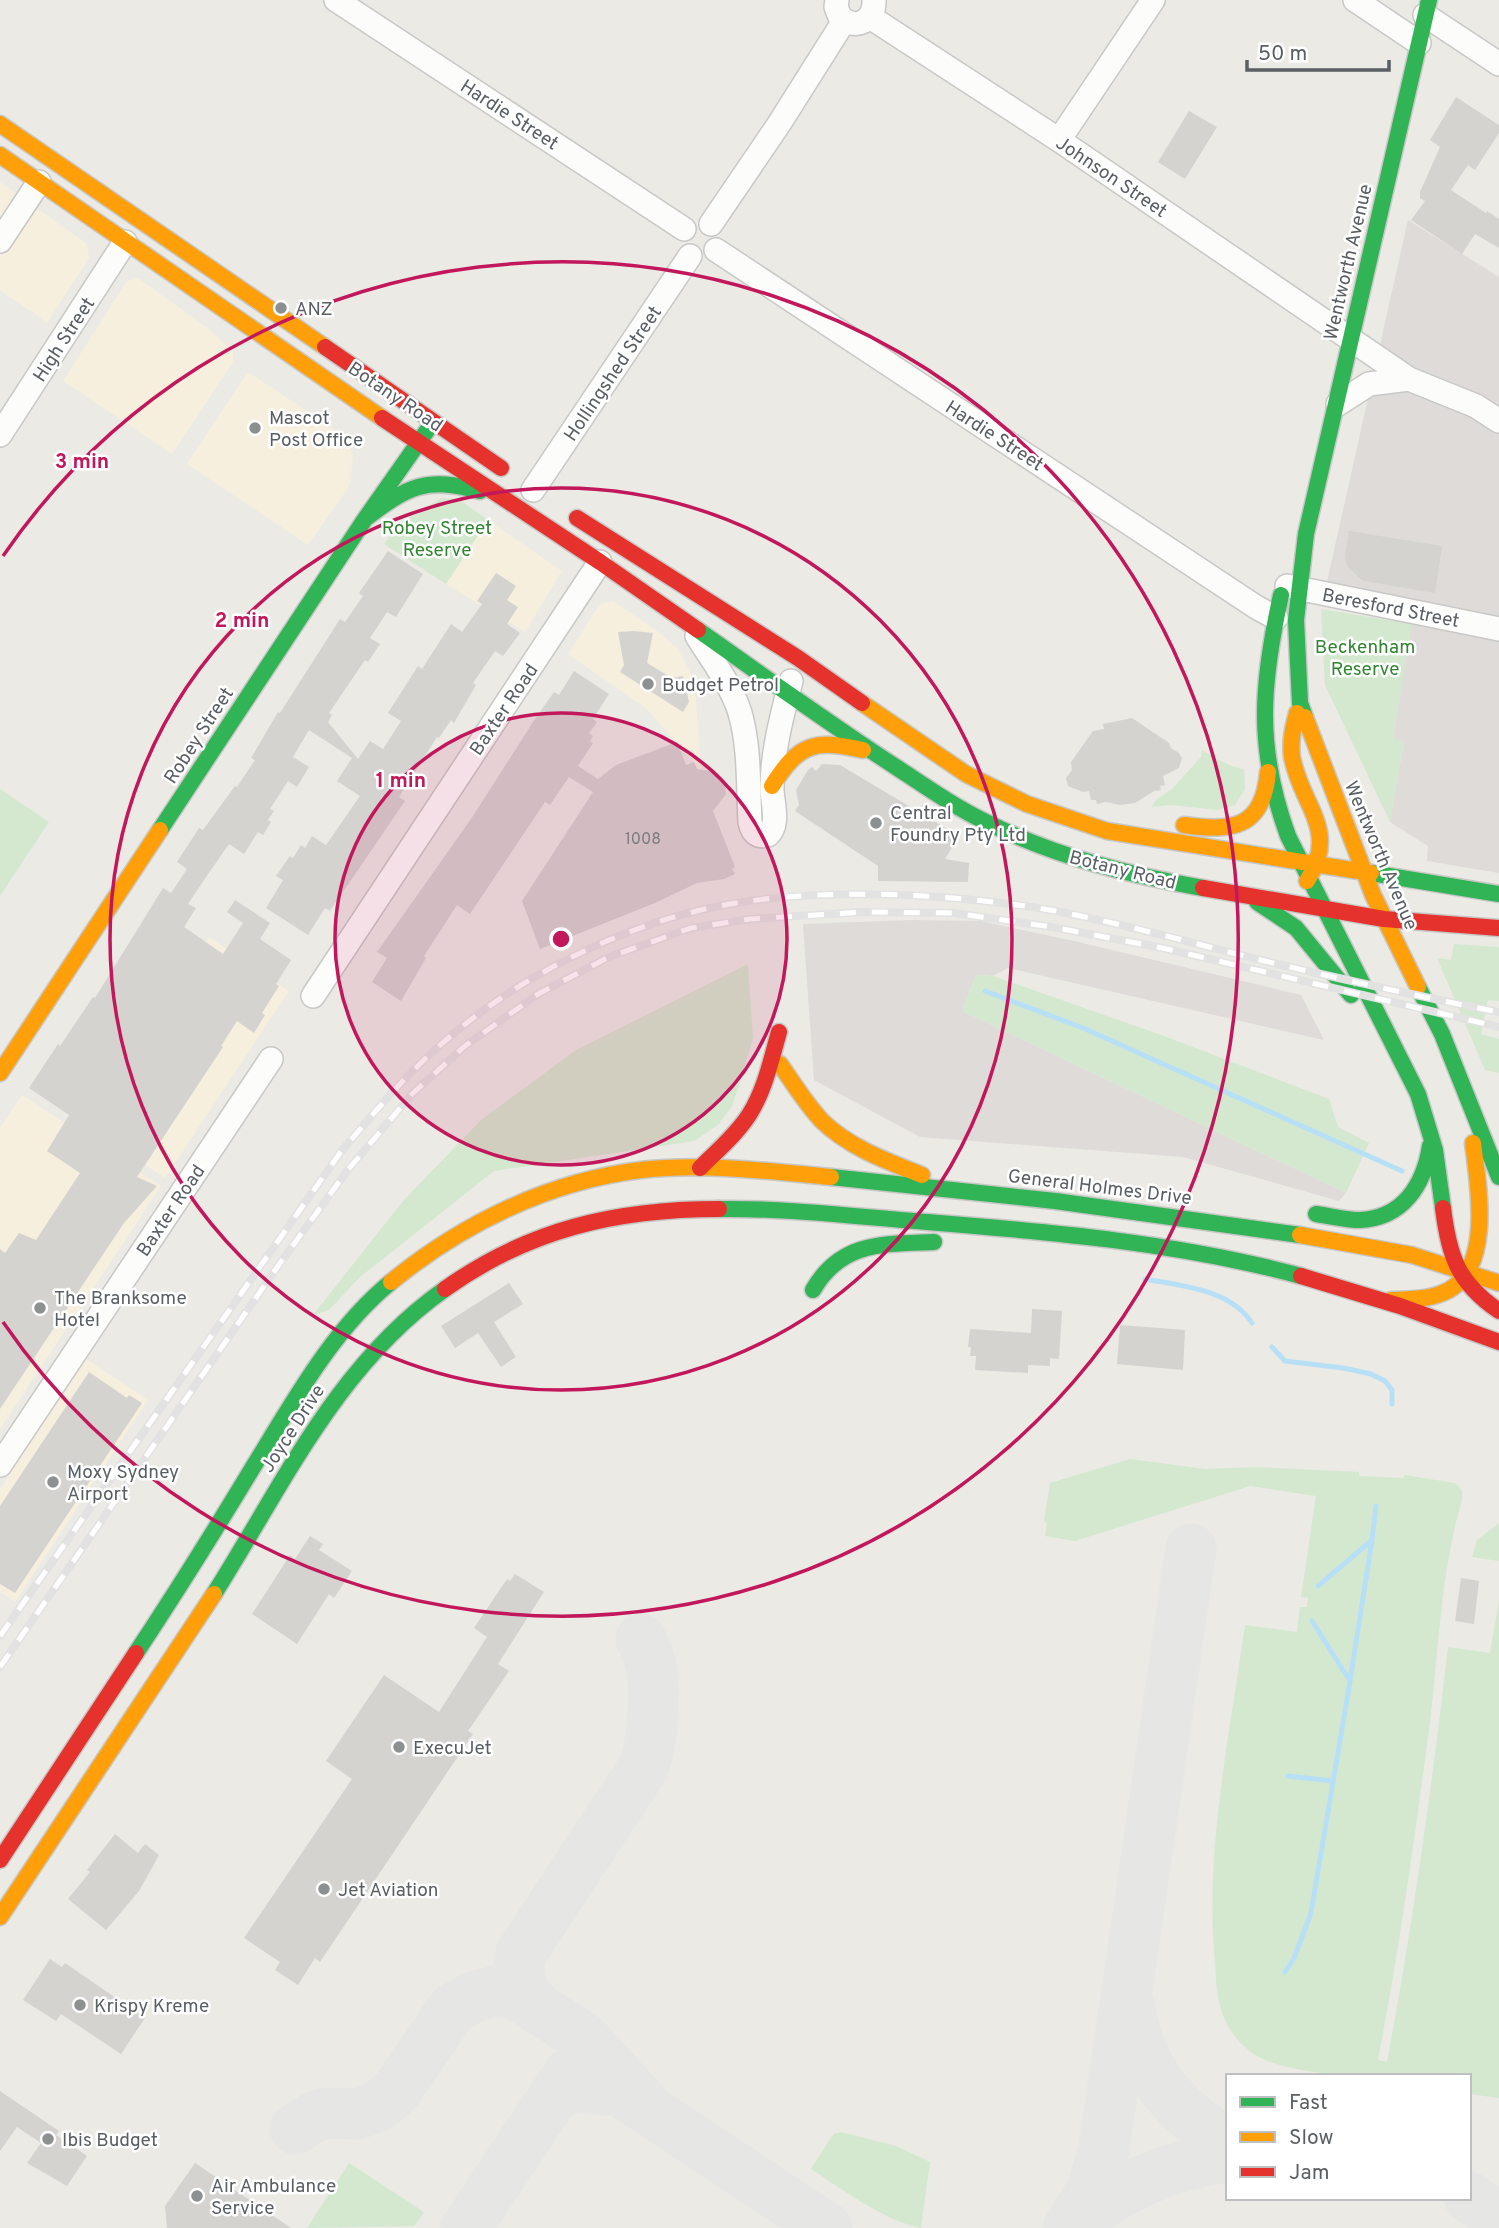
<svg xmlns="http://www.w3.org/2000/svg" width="1499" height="2228" font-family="Overpass,sans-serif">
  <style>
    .commercial { fill: #f6efdd }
    .industrial { fill: #dedbd8 }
    .green { fill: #d3e8cf }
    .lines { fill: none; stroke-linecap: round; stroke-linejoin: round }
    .stream { stroke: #b7e0f7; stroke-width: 5 }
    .taxiway { stroke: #e6e6e4; stroke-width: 51 }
    .building { fill: #d4d3d0 }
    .street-casing { stroke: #c8c8c7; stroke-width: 26 }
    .fast-casing { stroke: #c7c7c6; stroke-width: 19 }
    .slow-casing { stroke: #c7c7c6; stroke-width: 19 }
    .jam-casing { stroke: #c7c7c6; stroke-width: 19 }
    .street { stroke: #fcfcfb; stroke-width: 23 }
    .fast { stroke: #30b455; stroke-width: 16 }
    .slow { stroke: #ff9f0a; stroke-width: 16 }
    .jam { stroke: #e5322d; stroke-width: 16 }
    .rail-casing { stroke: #e2e2e2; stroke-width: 8 }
    .rail { stroke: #fff; stroke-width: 5; stroke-dasharray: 16; stroke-linecap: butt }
    .ring { fill: none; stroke: #c2185b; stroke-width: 3.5 }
    .poi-dot { fill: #8d9091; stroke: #fff; stroke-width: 2.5 }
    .labels { text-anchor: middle; stroke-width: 5; stroke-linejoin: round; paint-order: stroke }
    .number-label { font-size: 16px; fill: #797c80 }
    .street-label { font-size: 19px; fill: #5a5f64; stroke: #fff }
    .poi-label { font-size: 19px; fill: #5a5f64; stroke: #fff; text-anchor: start }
    .park-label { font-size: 19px; fill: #318530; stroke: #fff }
    .centre { fill: #c2185b; stroke: #fff; stroke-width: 3.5 }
    .ring-label { font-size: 21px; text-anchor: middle; font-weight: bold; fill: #c2185b; stroke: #fff; stroke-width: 5; stroke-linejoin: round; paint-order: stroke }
  </style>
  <rect width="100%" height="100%" fill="#ebeae5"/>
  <path class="commercial" d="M0 182 87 244 89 258 47 323 0 290Z
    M138 278 206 327 233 351V362L172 454 63 381 127 281Z
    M248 372 346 437 353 455 350 485 308 545 187 464Z
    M488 520 562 571 525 632 446 584Z
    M613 601 656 630 678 649 690 671 696 698 701 771 647 709 568 654 600 604Z
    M209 937 289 991 165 1178 84 1125Z
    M22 1095 161 1186 0 1429V1128Z
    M86 1359 148 1400 15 1602 0 1592V1489Z"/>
  <path class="industrial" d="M1408 220 1499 277V873L1427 861 1428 846 1390 822 1404 741 1393 739 1411 624 1336 609 1326 586Z
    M912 920 980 921 1074 941 1301 995 1324 1040 1008 968 993 976 976 975 962 1011 1346 1193 1339 1201 1183 1157 920 1137 814 1080 803 924Z"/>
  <path class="green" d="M442 498 458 499 488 520 446 584 384 544 400 523Z
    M1321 609 1412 624 1393 738 1404 741 1390 822 1325 685Z
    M1202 750C1211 756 1234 769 1244 769L1245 789 1235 805 1217 810 1171 805 1151 807 1157 799 1172 789 1201 757Z
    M0 789 49 822 0 896Z
    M1454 944 1499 947V1001L1488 1000 1481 1034 1499 1039V1073L1485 1070 1437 958 1451 960Z
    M748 964 753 1037 741 1080 732 1106 718 1125 694 1141 494 1171 360 1277 329 1310 313 1315 403 1201 481 1120 576 1050Z
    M976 975 993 976 1164 1036 1329 1099 1338 1127 1369 1143 1346 1193 962 1011Z
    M1130 1459 1205 1469 1256 1467 1359 1472V1476L1404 1478V1475L1455 1483 1462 1490V1500C1441 1571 1439 1643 1431 1714 1416 1830 1400 1945 1378 2060L1387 2062C1413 1924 1432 1786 1448 1647L1490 1653 1499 1601V2098L1469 2094V2076C1416 2076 1293 2083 1251 2052 1237 2042 1225 2025 1221 2009 1216 1994 1216 1977 1215 1962 1204 1854 1230 1733 1245 1625L1297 1632 1300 1607H1307L1308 1598 1301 1597 1316 1496 1250 1486 1075 1541 1045 1536 1047 1523 1044 1521 1050 1483Z
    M1499 1523V1561L1472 1557 1477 1540Z
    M841 2132 896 2146 930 2162 921 2228C887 2222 840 2188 811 2169L830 2139 834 2134Z
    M349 2163 424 2212 414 2226 307 2228Z"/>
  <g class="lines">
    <path class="stream" d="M985 991 1083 1028 1402 1171
      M1145 1279C1182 1286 1230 1289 1252 1323
      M1272 1347 1285 1361 1343 1368 1371 1374 1385 1381 1392 1390V1404
      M1372 1540 1376 1506
      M1318 1586 1372 1540 1350 1681
      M1288 1776 1333 1781
      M1285 1972 1294 1958 1311 1913 1350 1681 1312 1621"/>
    <path class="taxiway" d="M536 2006C520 1992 516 1974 521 1953L642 1770C653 1748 656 1690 651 1665 649 1656 645 1648 641 1639
      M1130 2008C1138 2067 1175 2114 1228 2141
      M552 2100 562 2091 574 2087 620 2091 827 2228
      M295 2129 314 2117 326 2113 358 2114 379 2106 397 2090 452 2009 473 1997 496 1991 516 1994 584 2038 646 2106
      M1469 2197 1499 2217
      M1073 2226C1116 2188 1171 2164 1228 2157
      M466 2228 569 2073
      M1068 2228 1091 2192 1104 2149 1191 1549"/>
  </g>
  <path class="building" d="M1456 97 1499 125V133L1475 170 1468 165 1451 190 1486 213 1487 211 1499 219V248L1475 234 1462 254 1411 220 1425 201 1420 198V192L1440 147 1430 140Z
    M1189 111 1217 127 1185 179 1158 162Z
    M1349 531 1442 546 1435 593 1364 581 1358 577 1347 566 1345 557Z
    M388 551 423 574 396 617 387 612 370 638 380 644 368 662 365 660 329 713 332 715 328 722 358 759 370 741 383 749 401 721 388 713 418 666 422 669 451 624 462 632 482 604 477 601 496 573 516 586 507 600 518 607 507 624 520 633 503 656 495 651 473 683 476 685 454 723 451 720 439 738 437 737 399 797 405 801 330 911 325 908 308 935 266 908 283 880 276 876 290 856 293 858 301 845 305 848 312 836 326 845 360 796 337 781 352 758 309 730 293 757 309 767 297 787 288 781 270 809 274 811 268 820 271 822 263 835 258 832 244 854 229 844 204 880 188 904 196 908 184 927 223 954 243 923 227 912 235 900 270 923 260 939 291 960 276 984 279 986 262 1013 265 1015 254 1033 237 1021 221 1046 223 1047 137 1177 157 1186 124 1223 0 1409V1249L5 1253 19 1233 36 1240 80 1173 47 1151 69 1115 29 1088 58 1044 60 1046 93 997 95 998 163 888 171 893 187 869 177 862 199 828 203 830 235 786 237 787 255 760 251 758 278 712 280 713 340 619 345 622 363 596 359 593Z
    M634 631 653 633 647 663 672 678 683 676 689 702 683 712 620 672 624 665 618 632Z
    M574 671 609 694 593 719 597 722 589 733 593 736 590 741 593 743 578 766 598 779 616 765 677 742 686 765 694 762 697 769 717 772 725 782 726 794 713 811 735 867 732 869 735 874 724 879 697 883 655 903 540 949 522 901 593 792 569 777 550 805 545 802 470 914 457 905 424 956 426 958 401 1001 372 982 387 958 377 952 471 819 535 719 554 692 559 695Z
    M1132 718 1169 743 1171 748 1179 753 1182 758 1179 768 1163 776 1165 785 1160 786 1161 790 1154 791 1135 803 1120 805 1106 802 1097 804 1096 800H1091L1089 791 1083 792 1068 786 1066 778 1072 770 1071 762 1093 731 1104 729 1103 724Z
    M822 764 840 765 959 836 945 859 969 863 968 882 878 881V866L795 811 799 805 796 790 808 770 812 767 816 771Z
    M509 1283 523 1304 494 1322 516 1357 501 1367 478 1333 455 1348 441 1326Z
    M1032 1309 1062 1311 1059 1359 1050 1358V1366L1028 1365V1373L975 1370 976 1356H970L971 1347H968L970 1329 1031 1333Z
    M1120 1325 1185 1330 1183 1370 1117 1364Z
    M89 1372 127 1398 129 1395 142 1403 15 1593 0 1584V1506Z
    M310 1536 323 1544 319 1550 352 1571 334 1598 329 1594 297 1644 252 1614 290 1555 295 1559Z
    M515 1574 544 1592 498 1664 509 1671 468 1731 473 1734 320 1962 315 1958 298 1985 275 1970 280 1962 244 1938 352 1779 326 1761 384 1675 439 1712 487 1637 474 1628 507 1579 510 1581Z
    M1461 1578 1479 1581 1474 1624 1455 1621Z
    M115 1834 138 1853 145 1844 159 1855 139 1891 106 1930 68 1899 90 1872 87 1870Z
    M50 1959 62 1967 65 1963 145 2018 121 2054 61 2014 56 2021 23 2000Z
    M0 2091 59 2131 56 2135 87 2156 67 2186 27 2163 41 2143 17 2127 0 2151Z
    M195 2163 229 2186 291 2228H167L165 2206Z"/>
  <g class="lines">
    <g class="street-casing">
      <path id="street" d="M336 0 684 229
        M837 0 836 7 840 17C856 31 875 21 874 0
        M1355 0 1419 43
        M1425 15 1499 64
        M870 17 1059 140 1409 379 1476 406 1499 421
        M1059 140 1153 0
        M711 224 779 124 844 21
        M0 241 39 182
        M716 250 1256 607 1276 618
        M1338 404 1369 384 1409 379
        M0 435 125 242
        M533 490 690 256
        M1287 586 1499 629
        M697 636C712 660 732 686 740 713 750 747 748 787 750 822 752 832 757 838 768 835 780 824 772 803 772 788 772 753 782 715 791 681
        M313 996 600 562
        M0 1465 271 1059"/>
    </g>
    <g class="fast-casing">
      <path id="fast" d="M365 519C408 486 426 476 480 491
        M1281 595C1261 685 1256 748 1288 836L1418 1094 1435 1150 1443 1208
        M698 630C765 677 831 725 899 769 929 789 958 809 990 824 1058 857 1129 875 1203 888
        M1305 717 1300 703 1296 620 1306 534 1429 0
        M160 830 365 519 433 422
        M1371 873 1499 894
        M1257 902 1296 928 1351 995
        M1418 987 1442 1034 1499 1177
        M831 1177 1055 1201 1300 1235
        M719 1209C788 1208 858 1217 927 1222 1053 1232 1179 1243 1301 1276
        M1316 1214C1331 1216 1346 1220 1360 1220 1403 1218 1424 1185 1430 1146
        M813 1290C841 1241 884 1244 934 1242
        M214 1594C283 1485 337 1365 445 1289
        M136 1653C177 1591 217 1527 255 1464 293 1402 334 1328 391 1282"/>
    </g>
    <g class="slow-casing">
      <path id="slow" d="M0 124 325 347
        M0 155 382 418
        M862 703 966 774 1027 804 1107 831 1371 873
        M1297 713C1293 728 1290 741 1292 757 1301 806 1340 830 1307 881
        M1305 717 1373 895 1418 987
        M772 786C799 743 815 739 863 750
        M1184 825C1233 832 1263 828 1268 772
        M780 1064C793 1083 806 1104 822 1121 850 1148 887 1161 922 1175
        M0 1073 160 830
        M1300 1235 1412 1255 1499 1283
        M391 1282C462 1224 549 1181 641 1170 702 1163 770 1171 831 1177
        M1391 1300C1411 1299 1431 1300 1449 1290 1493 1265 1478 1184 1473 1143
        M0 1917 214 1594"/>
    </g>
    <g class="jam-casing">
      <path id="jam" d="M325 347 501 468
        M382 418 600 562 698 630
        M577 518 798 658 862 703
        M1203 888 1384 919 1499 928
        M700 1168C717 1151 736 1135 749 1115 765 1090 771 1060 779 1032
        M1443 1208C1449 1257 1458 1283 1499 1311
        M1301 1276 1400 1306 1499 1342
        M445 1289C529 1229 617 1209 719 1209
        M0 1860 136 1653"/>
    </g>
    <use href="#street" class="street"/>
    <use href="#fast" class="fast"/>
    <use href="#slow" class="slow"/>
    <use href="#jam" class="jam"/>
    <g class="rail-casing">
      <path id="rail" d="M0 1636 340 1153C377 1109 413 1066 458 1030 536 966 642 917 742 902 838 888 955 894 1050 910 1127 924 1202 946 1277 964 1351 981 1425 998 1499 1012
        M0 1667 278 1266 347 1171 412 1094 465 1046 538 994 609 957 691 928 750 919 862 912 953 913 1052 927 1167 949 1499 1027"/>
    </g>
    <use href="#rail" class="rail"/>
  </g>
  <circle cx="561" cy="939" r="226" fill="#c2185b" fill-opacity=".12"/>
  <g class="ring">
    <circle cx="561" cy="939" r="226"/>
    <circle cx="561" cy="939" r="451"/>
    <path d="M3 556A677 677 0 1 1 3 1322"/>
  </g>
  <g class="poi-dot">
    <circle cx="281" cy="308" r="7"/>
    <circle cx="255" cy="428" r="7"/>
    <circle cx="648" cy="684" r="7"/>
    <circle cx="876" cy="823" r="7"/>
    <circle cx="40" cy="1308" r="7"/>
    <circle cx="53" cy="1482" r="7"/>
    <circle cx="399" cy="1747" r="7"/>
    <circle cx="324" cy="1889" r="7"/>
    <circle cx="80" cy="2005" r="7"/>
    <circle cx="48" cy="2139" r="7"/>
    <circle cx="197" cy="2196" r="7"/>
  </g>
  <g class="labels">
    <g class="number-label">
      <text x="643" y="844">1008</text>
    </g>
    <g class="street-label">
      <text transform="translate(510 114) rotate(33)" y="7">Hardie Street</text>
      <text transform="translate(1112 176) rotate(34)" y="7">Johnson Street</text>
      <text transform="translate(1347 262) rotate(-77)" y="7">Wentworth Avenue</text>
      <text transform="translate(63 339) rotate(-57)" y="7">High Street</text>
      <text transform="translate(612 373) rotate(-56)" y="7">Hollingshed Street</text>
      <text transform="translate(396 396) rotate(34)" y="7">Botany Road</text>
      <text transform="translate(995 435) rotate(33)" y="7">Hardie Street</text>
      <text transform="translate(1391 607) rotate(11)" y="7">Beresford Street</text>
      <text transform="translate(503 709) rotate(-56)" y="7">Baxter Road</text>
      <text transform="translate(198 735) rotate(-57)" y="7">Robey Street</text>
      <text transform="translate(1382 855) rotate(67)" y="7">Wentworth Avenue</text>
      <text transform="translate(1123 869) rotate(14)" y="7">Botany Road</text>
      <text transform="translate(1100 1186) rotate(7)" y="7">General Holmes Drive</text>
      <text transform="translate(170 1210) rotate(-56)" y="7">Baxter Road</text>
      <text transform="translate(292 1428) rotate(-57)" y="7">Joyce Drive</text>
    </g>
    <g class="poi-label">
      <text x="295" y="315">ANZ</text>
      <text x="269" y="424">Mascot<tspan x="269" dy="22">Post Office</tspan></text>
      <text x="662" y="691">Budget Petrol</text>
      <text x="890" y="819">Central<tspan x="890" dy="22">Foundry Pty Ltd</tspan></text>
      <text x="54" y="1304">The Branksome<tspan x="54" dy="22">Hotel</tspan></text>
      <text x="67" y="1478">Moxy Sydney<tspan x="67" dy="22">Airport</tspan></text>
      <text x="413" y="1754">ExecuJet</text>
      <text x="338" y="1896">Jet Aviation</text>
      <text x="94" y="2012">Krispy Kreme</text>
      <text x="62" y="2146">Ibis Budget</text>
      <text x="211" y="2192">Air Ambulance<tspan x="211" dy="22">Service</tspan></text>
    </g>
    <g class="park-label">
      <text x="437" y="534">Robey Street<tspan x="437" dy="22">Reserve</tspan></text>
      <text x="1365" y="653">Beckenham<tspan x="1365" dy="22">Reserve</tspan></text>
    </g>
  </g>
  <circle cx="561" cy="939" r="10" class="centre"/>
  <g class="ring-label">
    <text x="82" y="468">3 min</text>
    <text x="242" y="627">2 min</text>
    <text x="401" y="787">1 min</text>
  </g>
  <rect x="1226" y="2074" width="245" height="126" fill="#ffffff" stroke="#bdbfc1" stroke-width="2"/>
  <rect x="1240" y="2097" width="35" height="10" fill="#30b455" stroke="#bdbfc1" stroke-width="2"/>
  <text x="1289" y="2109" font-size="21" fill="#5a5f64">Fast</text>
  <rect x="1240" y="2132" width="35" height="10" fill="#ff9f0a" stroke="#bdbfc1" stroke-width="2"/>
  <text x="1289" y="2144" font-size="21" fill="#5a5f64">Slow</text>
  <rect x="1240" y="2167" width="35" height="10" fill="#e5322d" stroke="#bdbfc1" stroke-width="2"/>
  <text x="1289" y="2179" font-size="21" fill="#5a5f64">Jam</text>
  <path d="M1247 60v10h142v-10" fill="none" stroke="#5a5f64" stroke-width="3.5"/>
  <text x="1258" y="60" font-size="21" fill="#5a5f64" stroke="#ffffff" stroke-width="5" paint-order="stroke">50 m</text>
</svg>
